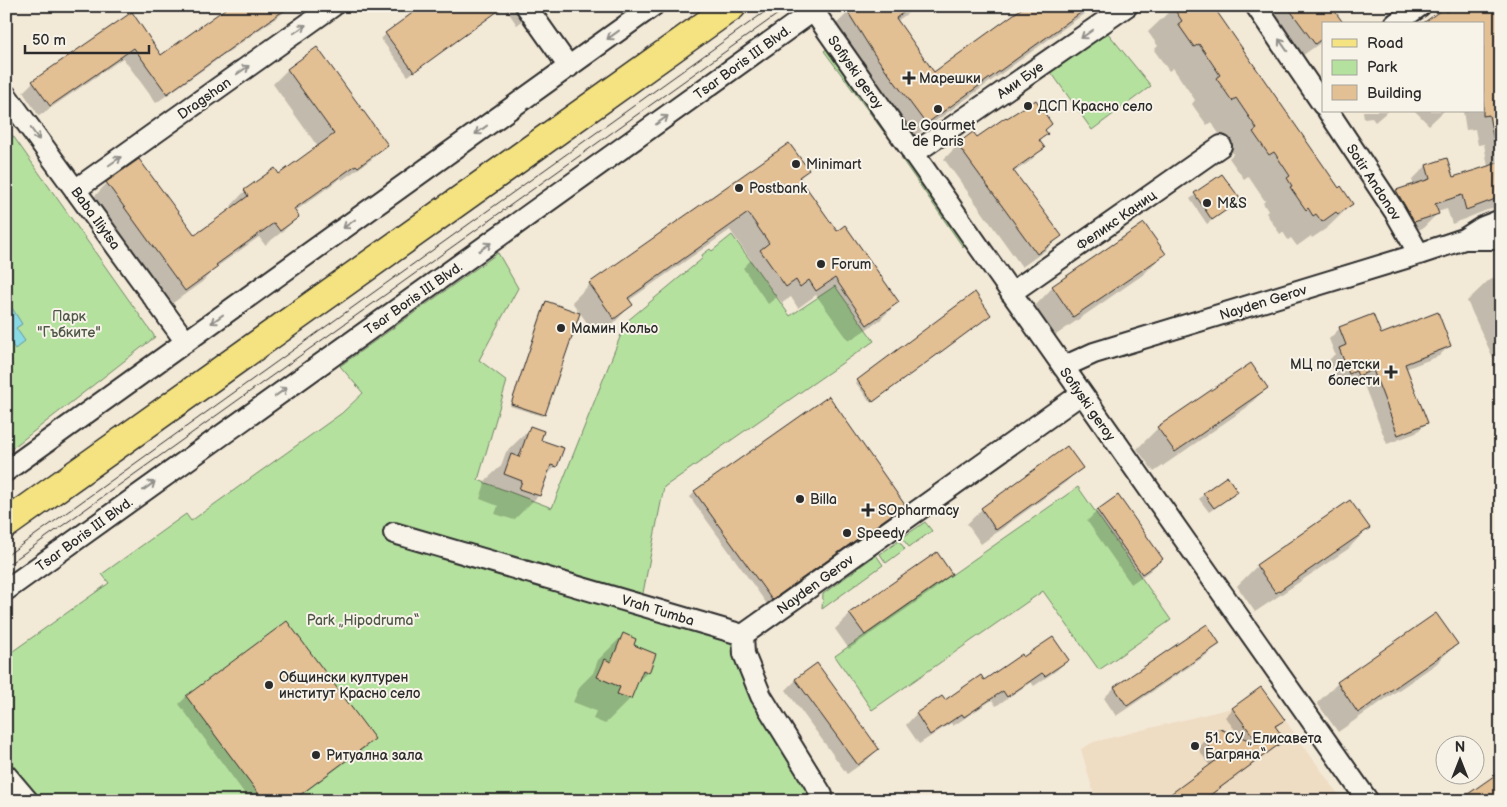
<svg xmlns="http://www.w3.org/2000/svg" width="1507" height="807" font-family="'Balsamiq Sans',sans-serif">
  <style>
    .built { fill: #eedcc3 }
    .green { fill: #b5e19f; stroke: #708665 }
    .water { fill: #8adae6; stroke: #64949b }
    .shadow { fill: #0003 }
    .building { fill: #e3bf94; stroke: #2b2b2b }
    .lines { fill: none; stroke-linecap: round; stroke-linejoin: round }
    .street-casing { stroke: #2b2b2b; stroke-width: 24 }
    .primary-casing { stroke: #2b2b2b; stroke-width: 31 }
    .street { stroke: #f7f3e8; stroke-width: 20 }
    .primary { stroke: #f5e381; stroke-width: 28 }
    .tram { stroke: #2b2b2b; stroke-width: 1 }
    .oneway { stroke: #918f8a }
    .poi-dot { fill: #2b2b2b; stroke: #f7f3e8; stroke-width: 2 }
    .labels { text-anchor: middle; stroke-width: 4; stroke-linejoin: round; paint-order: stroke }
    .street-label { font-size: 14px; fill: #2b2b2b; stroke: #f7f3e8 }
    .poi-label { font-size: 14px; fill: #2b2b2b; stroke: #f7f3e8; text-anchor: start }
    .park-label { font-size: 14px; fill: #4e5848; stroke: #f7f3e8 }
  </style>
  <rect width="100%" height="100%" fill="#f3e9d7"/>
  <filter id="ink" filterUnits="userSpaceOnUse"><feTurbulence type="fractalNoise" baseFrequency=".02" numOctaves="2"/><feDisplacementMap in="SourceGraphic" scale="10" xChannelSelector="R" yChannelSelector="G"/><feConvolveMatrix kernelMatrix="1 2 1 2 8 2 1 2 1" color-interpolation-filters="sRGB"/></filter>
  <g filter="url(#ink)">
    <path class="built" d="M1232 708 1285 720 1343 801H1096L1081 749 1094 742Z"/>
    <path class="green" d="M1107 32 1151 86 1092 130 1051 72Z
      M827 49 888 133 886 135 824 51Z
      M6 126 155 337 6 453Z
      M903 156 966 246 963 247 901 158Z
      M732 235 790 316 835 286 874 341 664 487 639 613 735 641 753 698 810 796V801H38L33 797 6 760V656L109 583 102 574 186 514 191 521 342 413 363 393 340 366 498 253 518 288 479 360 507 381 478 480 552 508 626 322 703 258 702 255 710 249 712 251Z
      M1078 487 1171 620 1099 670 1043 591 872 710 835 656Z
      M925 522 932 531 909 547 902 538Z
      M899 541 905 549 886 563 880 554Z
      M876 555 883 565 822 609 823 594Z"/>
    <path class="water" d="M12 308 22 324 16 328 25 341 15 349 6 337V312Z"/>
    <path class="shadow" d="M232 6H293L156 103 123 58 39 116 23 92 33 82 131 14 161 56Z
      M504 6 408 76 381 39 386 34Z
      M504 6H554L540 16 536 11 517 25Z
      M855 6H918L897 21 934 74 1028 6H1095L908 141 830 30Z
      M1261 6H1330L1323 24V41L1299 58Z
      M1501 6V207L1487 210 1452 224 1447 209 1437 212V214L1423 228 1400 236 1382 206 1396 191 1414 186 1412 180 1426 166 1453 178 1488 167 1484 144 1478 145 1475 129 1466 130 1463 111H1483V24L1447 14Z
      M1173 8 1352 204 1327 228 1312 238 1311 236 1297 246 1291 238 1288 240 1283 232 1280 234 1266 213 1268 211 1263 203 1265 201 1248 176 1244 179 1229 158 1233 154 1211 122 1207 125 1196 110 1192 104 1195 100 1173 68 1169 71 1154 50 1158 46 1148 32Z
      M317 49 386 145 372 159 342 180 341 178 294 212 298 217 283 231 265 245 259 237 215 268 202 282 170 305 93 198 107 183 194 236 233 208 231 206 245 191 279 176 318 147 273 84 287 70Z
      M1363 111H1388L1375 122 1372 118 1364 119Z
      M1415 111H1444L1429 125Z
      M1051 124 1044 131 1046 134 1039 141 1043 148 1029 162 1014 172 1060 236 1046 250 1022 267 944 159 958 145 973 134 977 139Z
      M789 144 807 170 799 179 837 232 898 302 880 320 849 341 816 295 798 308 791 297 782 303 777 297 768 304 743 268 751 260 730 230 628 301 631 305 614 323 596 335 572 302 590 284Z
      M1222 175 1239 200 1207 224 1190 199Z
      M1164 253 1144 274 1053 337 1033 308 1053 287Z
      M1501 275V375L1467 301 1488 281Z
      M546 303 544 414 542 416 510 406 544 305Z
      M988 316 871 403 856 383 858 381Z
      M1340 328 1449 346 1439 356 1405 369 1426 423 1416 433 1387 444 1362 380 1347 385 1345 380 1338 383 1329 360 1335 354 1329 339Z
      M1250 365 1266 388 1246 408 1154 472 1137 449 1158 428Z
      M1501 384V407L1493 391Z
      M531 428 556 466 546 476 539 495 514 520 495 514 498 506 480 499 486 480 501 466 506 452Z
      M1067 448 1081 467 1066 482 981 544 967 524 982 509Z
      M695 492 904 505 767 604 690 497Z
      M1237 492 1209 512 1199 499 1204 494Z
      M1117 497 1161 559 1151 570 1131 584 1087 521 1097 511Z
      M1368 528 1348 549 1255 612 1237 586 1257 566Z
      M950 574 935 589 849 649 835 629 850 614Z
      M1206 626 1218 644 1208 654 1116 716 1104 698 1114 688Z
      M623 635 632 645 648 672 636 683 630 699 605 724 593 719 596 711 573 702 580 686 593 673 598 660Z
      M1456 644 1436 664 1338 732 1317 703 1338 683Z
      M1067 660 1057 670 1034 686 1031 682 996 706 992 700 953 726 951 723 919 744 906 725 916 714 942 698 944 702 984 681Z
      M796 680 878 749 867 760 847 774 786 690Z
      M186 697 373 739 366 747 293 801H250L179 704Z
      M1233 709 1283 720 1275 728 1284 740 1276 747 1203 801H1163L1210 766 1199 750 1201 744 1214 731 1242 739 1225 717Z"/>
    <path class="building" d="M229 6H290L167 94 134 48 50 106 32 81 132 12 161 55Z
      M422 6H505L414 72 385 33Z
      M844 6H912L896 18 934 72 1025 6H1090L926 124 874 54Z
      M1172 6H1213L1339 188 1341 186 1353 204 1338 214 1336 212 1322 222 1316 214 1313 216 1308 208 1306 210 1290 187 1292 186 1287 178 1290 176 1274 152 1269 155 1253 132 1257 129 1236 98 1232 101 1221 85 1216 78 1220 75 1199 44 1194 47 1178 24 1182 21Z
      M1287 6H1331L1344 24H1323V38L1315 44Z
      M1455 6H1501V141L1494 142 1489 115 1483 116V24H1422L1444 8 1447 12Z
      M317 47 388 145 358 167 356 165 294 209 299 217 280 231 274 223 216 265 218 267 185 291 106 182 139 159 195 235 248 196 244 190 275 168 279 174 334 134 287 69Z
      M1036 100 1052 124 1045 130 1048 134 1039 140 1045 148 1013 170 1062 236 1037 254 957 144 973 132 977 137 1006 117 1007 118Z
      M789 143 809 170 799 177 837 231 845 225 899 302 867 325 835 278 816 291 809 280 800 287 796 280 786 287 760 250 769 243 748 213 628 298 633 305 614 319 589 283Z
      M1447 158 1453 177 1501 162V197L1466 210 1462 195 1435 204 1439 214 1414 222 1396 190 1430 179 1426 165Z
      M1222 174 1241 200 1212 220 1194 193Z
      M1144 223 1166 254 1073 317 1052 286Z
      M975 292 991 315 873 402 857 380Z
      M546 301 580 313 545 415 511 404Z
      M1438 312 1451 346 1405 364 1428 423 1398 435 1373 370 1358 376 1356 371 1349 374 1339 348 1346 345 1339 327 1373 314 1381 334Z
      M1251 363 1268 388 1175 452 1157 427Z
      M829 396 905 505 772 600 694 491Z
      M530 426 544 431 541 440 564 448 557 467 551 465 540 496 519 489 522 481 504 474 511 454 519 457Z
      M1067 446 1083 468 996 530 981 508Z
      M1227 476 1238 492 1214 508 1203 493Z
      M1118 495 1163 559 1142 574 1097 510Z
      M1350 500 1370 528 1276 593 1256 565Z
      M937 552 952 574 865 635 849 613Z
      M1436 613 1458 644 1358 713 1337 682Z
      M287 621 375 739 292 801H264L186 696Z
      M1207 624 1220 644 1127 706 1114 687Z
      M623 633 636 639 634 645 656 654 649 673 643 670 631 699 617 694 620 687 597 677 605 659 611 662Z
      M1053 637 1069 660 1045 676 1042 673 1007 697 1003 691 964 717 962 714 930 735 916 713 942 696 945 700 981 675 984 680 1022 654 1023 657Z
      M817 663 879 749 858 765 795 679Z
      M1261 687 1285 720 1275 726 1285 740 1202 801H1161L1218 759 1206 742 1208 735 1213 730 1220 729 1259 744 1232 708Z
      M1501 771V801H1458Z"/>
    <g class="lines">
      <g class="street-casing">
        <path id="street" d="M526 6 569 67
          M810 6 1368 801
          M1256 6 1323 105
          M1395 24 1420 6
          M6 95 186 342
          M1328 111 1395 212 1419 254
          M913 154 1127 6
          M75 190 333 6
          M1464 239H1501
          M1011 293 1221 146
          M1063 367 1094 353 1419 254 1464 239 1483 227 1501 220
          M6 471 653 6
          M394 533 743 635
          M6 590 820 6
          M743 635 1081 394
          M743 635 744 654 761 696 822 795V801
          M6 775 28 801"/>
      </g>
      <g class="primary-casing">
        <path id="primary" d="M6 524 732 6"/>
      </g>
      <use href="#street" class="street"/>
      <use href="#primary" class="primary"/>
      <path class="tram" d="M6 556 773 6
        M6 566 789 6"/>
    </g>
    <defs><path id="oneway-shaft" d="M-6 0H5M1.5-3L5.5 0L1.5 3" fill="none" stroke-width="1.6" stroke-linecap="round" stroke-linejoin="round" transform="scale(1.25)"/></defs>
    <g class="oneway">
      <use href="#oneway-shaft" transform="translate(300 29) rotate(-35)"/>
      <use href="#oneway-shaft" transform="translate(1087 34) rotate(145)"/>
      <use href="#oneway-shaft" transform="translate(613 35) rotate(144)"/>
      <use href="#oneway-shaft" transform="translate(1283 45) rotate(-125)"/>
      <use href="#oneway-shaft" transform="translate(243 70) rotate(-35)"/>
      <use href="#oneway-shaft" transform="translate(662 120) rotate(-36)"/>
      <use href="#oneway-shaft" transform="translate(481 130) rotate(144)"/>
      <use href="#oneway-shaft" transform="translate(35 134) rotate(54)"/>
      <use href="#oneway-shaft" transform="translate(115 161) rotate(-35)"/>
      <use href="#oneway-shaft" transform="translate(349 224) rotate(144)"/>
      <use href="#oneway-shaft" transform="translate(485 247) rotate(-35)"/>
      <use href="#oneway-shaft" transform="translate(217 319) rotate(144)"/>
      <use href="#oneway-shaft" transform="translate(281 392) rotate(-36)"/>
      <use href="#oneway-shaft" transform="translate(149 486) rotate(-36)"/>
    </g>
  </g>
  <g class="poi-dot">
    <path d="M906.5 70.5h5v5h5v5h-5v5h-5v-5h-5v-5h5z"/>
    <circle cx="1028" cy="106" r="5"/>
    <circle cx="938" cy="109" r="5"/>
    <circle cx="796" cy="164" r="5"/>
    <circle cx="739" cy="188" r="5"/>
    <circle cx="1207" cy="203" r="5"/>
    <circle cx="821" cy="264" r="5"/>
    <circle cx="561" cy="328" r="5"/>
    <path d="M1388.5 364.5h5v5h5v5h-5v5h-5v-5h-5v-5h5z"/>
    <circle cx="800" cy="499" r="5"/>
    <path d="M865.5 502.5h5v5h5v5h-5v5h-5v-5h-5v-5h5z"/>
    <circle cx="847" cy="533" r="5"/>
    <circle cx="269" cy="685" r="5"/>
    <circle cx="1195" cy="746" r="5"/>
    <circle cx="316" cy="755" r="5"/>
  </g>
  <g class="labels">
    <g class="street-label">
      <text transform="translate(742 62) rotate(-36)" y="5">Tsar Boris III Blvd.</text>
      <text transform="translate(856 72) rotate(55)" y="5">Sofiyski geroy</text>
      <text transform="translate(1020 80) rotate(-35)" y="5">Ами Буе</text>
      <text transform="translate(204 98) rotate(-35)" y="5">Dragshan</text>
      <text transform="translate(1374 182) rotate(57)" y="5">Sotir Andonov</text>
      <text transform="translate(96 218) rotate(54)" y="5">Baba Iliytsa</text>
      <text transform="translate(1116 220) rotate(-35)" y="5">Феликс Каниц</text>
      <text transform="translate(413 298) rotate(-35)" y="5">Tsar Boris III Blvd.</text>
      <text transform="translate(1263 302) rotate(-17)" y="5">Nayden Gerov</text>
      <text transform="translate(1088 404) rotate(55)" y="5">Sofiyski geroy</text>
      <text transform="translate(84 534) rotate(-36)" y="5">Tsar Boris III Blvd.</text>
      <text transform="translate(815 584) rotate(-36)" y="5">Nayden Gerov</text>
      <text transform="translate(658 610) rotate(17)" y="5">Vrah Tumba</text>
    </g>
    <g class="poi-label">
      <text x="919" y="83">Марешки</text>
      <text x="1038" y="111">ДСП Красно село</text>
      <text x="938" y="130" text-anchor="middle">Le Gourmet<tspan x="938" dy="16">de Paris</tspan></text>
      <text x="806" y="169">Minimart</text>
      <text x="749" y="193">Postbank</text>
      <text x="1217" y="208">M&amp;S</text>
      <text x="831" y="269">Forum</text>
      <text x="571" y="333">Мамин Кольо</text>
      <text x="1380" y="369" text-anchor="end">МЦ по детски<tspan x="1380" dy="16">болести</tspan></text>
      <text x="810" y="504">Billa</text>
      <text x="878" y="515">SOpharmacy</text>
      <text x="857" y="538">Speedy</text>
      <text x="279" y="682">Общински културен<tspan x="279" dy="16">институт Красно село</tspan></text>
      <text x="1205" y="743">51. СУ „Елисавета<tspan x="1205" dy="16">Багряна“</tspan></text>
      <text x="326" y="760">Ритуална зала</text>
    </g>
    <g class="park-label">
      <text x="69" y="321">Парк<tspan x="69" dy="16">"Гъбките"</tspan></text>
      <text x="363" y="625">Park „Hipodruma“</text>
    </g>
  </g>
  <rect width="1507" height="807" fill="none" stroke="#f7f3e8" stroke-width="25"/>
  <rect x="12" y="12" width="1482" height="782" fill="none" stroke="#2b2b2b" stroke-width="2" filter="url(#ink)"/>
  <rect x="1322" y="22" width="162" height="90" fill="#f7f3e8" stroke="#a5a39c"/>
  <rect x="1332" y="39" width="25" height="8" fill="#f5e381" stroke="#a5a39c"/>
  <text x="1367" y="48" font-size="15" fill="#2b2b2b">Road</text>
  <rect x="1332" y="60" width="25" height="15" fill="#b5e19f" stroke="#a5a39c"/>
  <text x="1367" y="72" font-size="15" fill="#2b2b2b">Park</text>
  <rect x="1332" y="85" width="25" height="15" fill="#e3bf94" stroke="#a5a39c"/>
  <text x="1367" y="98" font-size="15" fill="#2b2b2b">Building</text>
  <g transform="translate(1460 760)"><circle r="24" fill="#f7f3e8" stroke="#a5a39c"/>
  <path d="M0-4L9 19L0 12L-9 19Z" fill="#2b2b2b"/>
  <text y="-8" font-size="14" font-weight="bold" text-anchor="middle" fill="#2b2b2b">N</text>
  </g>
  <path d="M25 45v8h124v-8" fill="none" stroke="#2b2b2b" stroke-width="2.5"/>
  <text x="32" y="45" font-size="15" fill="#2b2b2b" stroke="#f7f3e8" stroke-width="4" paint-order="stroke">50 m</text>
</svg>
